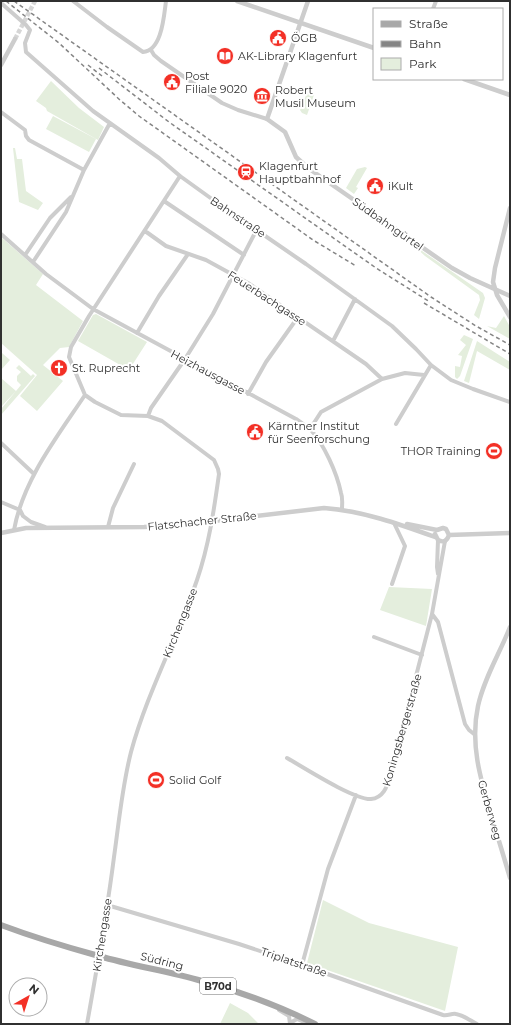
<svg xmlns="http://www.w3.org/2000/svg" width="511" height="1025" font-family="Montserrat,sans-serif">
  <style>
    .green { fill: #e4eedd }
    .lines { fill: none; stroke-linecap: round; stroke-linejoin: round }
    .tertiary-tunnel { stroke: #d6d6d6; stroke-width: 4.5; stroke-dasharray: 4.5 2; stroke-linecap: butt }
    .minor { stroke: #cdcdcd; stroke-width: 4 }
    .tertiary { stroke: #cdcdcd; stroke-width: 4.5 }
    .primary { stroke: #a8a8a8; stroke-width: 6 }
    .rail { stroke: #858585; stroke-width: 1.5; stroke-dasharray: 4 3; stroke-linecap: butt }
    .labels { text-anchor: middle; stroke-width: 4; stroke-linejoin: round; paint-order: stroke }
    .shield { fill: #fff; stroke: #6e6e6e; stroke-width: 1 }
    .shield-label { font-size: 10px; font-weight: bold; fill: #303030 }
    .poi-label { font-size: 11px; fill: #303030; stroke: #fff; text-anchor: start }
    .street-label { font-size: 11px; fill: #303030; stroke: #fff }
  </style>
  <rect width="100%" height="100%" fill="#fff"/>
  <path class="green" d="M51 81 79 108 104 127 98 140 47 111 46 108 36 101Z
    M307 93 314 95 307 115 302 113 300 110Z
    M53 116 96 139 89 152 46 129Z
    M13 148H15L17 159H22L26 191 43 203 38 210 19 202Z
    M365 167 367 168 356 187 358 188 354 194 346 188 357 169Z
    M1 237 43 274 36 285 83 321 69 347 60 348 43 365 63 381 37 411 20 396 37 375 1 343Z
    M412 244 483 293 485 298 479 319 474 315 480 300 479 295 425 256Z
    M96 314 147 342 129 370 78 341 93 315Z
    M504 316 510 327V339L487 326 496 328Z
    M464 335 473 339 460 376 457 379 455 377V366L460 367 462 356 458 355 466 345 460 340Z
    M477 341 510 362V370L477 351 469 383 464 381Z
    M2 353 10 360 1 370V354Z
    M19 365 31 376 33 374 35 376 1 415V409L21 385 17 381V376L21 372 16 368Z
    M1 378 16 391 1 407Z
    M389 587 432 589 426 626 380 610Z
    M323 900 369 923 458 947 445 1011 307 963Z
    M230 1003 248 1013 259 1024H220Z"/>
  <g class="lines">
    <path class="tertiary-tunnel" d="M15 39 35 1"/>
    <path class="minor" d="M73 1 107 27 143 52C162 51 164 15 166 1
      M1 3 26 25 30 30 25 43 26 52 93 111 159 158 180 176 223 207 306 264 392 326 416 349 431 365 451 380 473 389 510 402
      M433 9 436 1
      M151 50 154 55 161 61 222 103 238 110 267 119
      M1 112 25 130 26 136 29 140 84 170
      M164 201 244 255
      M145 231 166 246 206 260 248 283 366 364 382 379
      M1 234 46 274 93 309 296 419 310 429 321 412 382 379 405 373 424 375
      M25 255 50 218 71 197
      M33 262 66 212 84 170 110 123
      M137 333 159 296 188 254
      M333 341 355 299
      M248 394 266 362 298 317
      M148 416 151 408 185 359 213 314 257 229
      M396 424 431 365
      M310 429C324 444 337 473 341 493 343 498 342 504 342 509
      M1 443 34 474
      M1 502 20 510 23 516 31 522 45 527
      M108 527 113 508 134 464
      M14 530C23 480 57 437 85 395
      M438 540 437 567 438 574
      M392 584 405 546 394 523
      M432 614 438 622 465 724 469 730 474 734
      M374 637 422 655
      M287 758C303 767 354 800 371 799 383 798 387 787 390 777L432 614 445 541
      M107 905 239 944 302 965 443 1015C448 1016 452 1013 456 1014 463 1015 471 1021 477 1024
      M302 965 328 869 356 795
      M279 1010 289 1016 290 1024
      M290 1023 297 1019 304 1022
      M87 1024C97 968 107 913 114 857 119 822 122 787 131 752 147 693 177 638 197 580 209 545 214 510 219 474L218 469 214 460 162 421 148 416 121 415 95 402 85 395 69 357 71 347 89 316 180 176"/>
    <path class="tertiary" d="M237 1 374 48
      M308 1 267 119 285 132 296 157 308 168 452 268 470 278 510 296
      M1 65 15 39
      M464 79 510 95
      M510 208 495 268 493 282 497 295 510 317
      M407 524 437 530
      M437 530 443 528 446 529 449 535
      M1 533 26 528 144 527 181 525 324 508C363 511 399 524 435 537
      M435 534 438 540C444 543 447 541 449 535
      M449 535 510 533
      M510 627C500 653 484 678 478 706 470 743 480 778 491 814 497 835 504 857 510 878"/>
    <path class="primary" d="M1 925C33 937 66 947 99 956 133 966 168 971 202 981 241 992 279 1006 315 1024"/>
    <path class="rail" d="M6 1 59 43 120 100 139 116 313 240 356 266
      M14 1 431 297 476 326 510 345
      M88 65 102 76
      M99 68 169 122 376 268 430 302
      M424 303 510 354"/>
  </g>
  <defs>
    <g id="civic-disc" transform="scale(0.9)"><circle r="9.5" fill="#f33026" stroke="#fff"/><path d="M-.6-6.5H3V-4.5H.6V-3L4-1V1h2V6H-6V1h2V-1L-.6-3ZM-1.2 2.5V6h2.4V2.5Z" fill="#fff"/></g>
    <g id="library-disc" transform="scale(0.9)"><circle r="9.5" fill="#f33026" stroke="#fff"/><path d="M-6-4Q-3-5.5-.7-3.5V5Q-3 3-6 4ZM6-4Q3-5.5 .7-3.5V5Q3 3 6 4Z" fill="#fff"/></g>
    <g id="museum-disc" transform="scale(0.9)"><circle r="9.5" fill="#f33026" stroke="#fff"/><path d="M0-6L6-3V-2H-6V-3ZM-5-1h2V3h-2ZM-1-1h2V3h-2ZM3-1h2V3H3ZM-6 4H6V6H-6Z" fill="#fff"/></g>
    <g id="station-disc" transform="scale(0.9)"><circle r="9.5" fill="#f33026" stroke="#fff"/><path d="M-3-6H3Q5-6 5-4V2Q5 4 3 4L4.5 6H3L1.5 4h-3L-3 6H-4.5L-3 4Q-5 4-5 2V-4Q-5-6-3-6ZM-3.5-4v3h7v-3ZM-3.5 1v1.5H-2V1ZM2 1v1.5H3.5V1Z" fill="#fff"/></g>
    <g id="church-disc" transform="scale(0.9)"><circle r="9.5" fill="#f33026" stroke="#fff"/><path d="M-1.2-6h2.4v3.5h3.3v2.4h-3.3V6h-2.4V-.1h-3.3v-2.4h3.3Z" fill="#fff"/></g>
    <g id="stadium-disc" transform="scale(0.9)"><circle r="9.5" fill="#f33026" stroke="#fff"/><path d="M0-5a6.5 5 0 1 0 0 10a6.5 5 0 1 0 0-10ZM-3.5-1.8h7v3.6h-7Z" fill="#fff"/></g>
  </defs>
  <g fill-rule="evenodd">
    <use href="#civic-disc" x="278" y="38"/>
    <use href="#library-disc" x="225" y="56"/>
    <use href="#civic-disc" x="172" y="82"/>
    <use href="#museum-disc" x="262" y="96"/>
    <use href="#station-disc" x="246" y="172"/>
    <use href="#civic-disc" x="375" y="186"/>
    <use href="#church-disc" x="59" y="368"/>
    <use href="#civic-disc" x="255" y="432"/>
    <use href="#stadium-disc" x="494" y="451"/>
    <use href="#stadium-disc" x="156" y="780"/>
  </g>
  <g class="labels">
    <rect class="shield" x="200" y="978" width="36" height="16" rx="3"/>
    <g class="shield-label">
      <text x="218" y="990">B70d</text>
    </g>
    <g class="poi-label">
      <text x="291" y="42">ÖGB</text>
      <text x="238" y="60">AK-Library Klagenfurt</text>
      <text x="185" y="80">Post<tspan x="185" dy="13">Filiale 9020</tspan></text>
      <text x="275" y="94">Robert<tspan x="275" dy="13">Musil Museum</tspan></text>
      <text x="259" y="170">Klagenfurt<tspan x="259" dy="13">Hauptbahnhof</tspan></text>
      <text x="388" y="190">iKult</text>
      <text x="72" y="372">St. Ruprecht</text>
      <text x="268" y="430">Kärntner Institut<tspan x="268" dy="13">für Seenforschung</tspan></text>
      <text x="481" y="455" text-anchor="end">THOR Training</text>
      <text x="169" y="784">Solid Golf</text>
    </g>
    <g class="street-label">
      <text transform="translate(238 217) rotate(34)" y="4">Bahnstraße</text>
      <text transform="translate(388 224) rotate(35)" y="4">Südbahngürtel</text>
      <text transform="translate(267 298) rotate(33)" y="4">Feuerbachgasse</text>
      <text transform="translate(208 372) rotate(28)" y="4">Heizhausgasse</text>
      <text transform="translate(202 521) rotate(-6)" y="4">Flatschacher Straße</text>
      <text transform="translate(180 623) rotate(-68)" y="4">Kirchengasse</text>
      <text transform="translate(402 730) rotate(-74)" y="4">Koningsbergerstraße</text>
      <text transform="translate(490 810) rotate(74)" y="4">Gerberweg</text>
      <text transform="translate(102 935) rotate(-81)" y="4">Kirchengasse</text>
      <text transform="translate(162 961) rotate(14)" y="4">Südring</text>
      <text transform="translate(294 962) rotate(19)" y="4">Triplatstraße</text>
    </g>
  </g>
  <rect width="511" height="1025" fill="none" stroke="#303030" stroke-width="4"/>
  <rect x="373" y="8" width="130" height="72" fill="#ffffff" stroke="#acacac"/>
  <rect x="381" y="21" width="20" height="6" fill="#a8a8a8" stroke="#acacac"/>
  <text x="409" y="28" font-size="12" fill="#303030">Straße</text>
  <rect x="381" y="41" width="20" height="6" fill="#858585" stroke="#acacac"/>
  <text x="409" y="48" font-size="12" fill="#303030">Bahn</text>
  <rect x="381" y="58" width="20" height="12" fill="#e4eedd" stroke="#acacac"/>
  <text x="409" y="68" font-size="12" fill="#303030">Park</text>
  <g transform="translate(28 997) rotate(39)"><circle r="19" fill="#ffffff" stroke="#acacac"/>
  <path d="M0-3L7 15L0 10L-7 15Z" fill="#f33026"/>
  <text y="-6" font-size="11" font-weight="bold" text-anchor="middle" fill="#303030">N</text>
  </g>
</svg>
